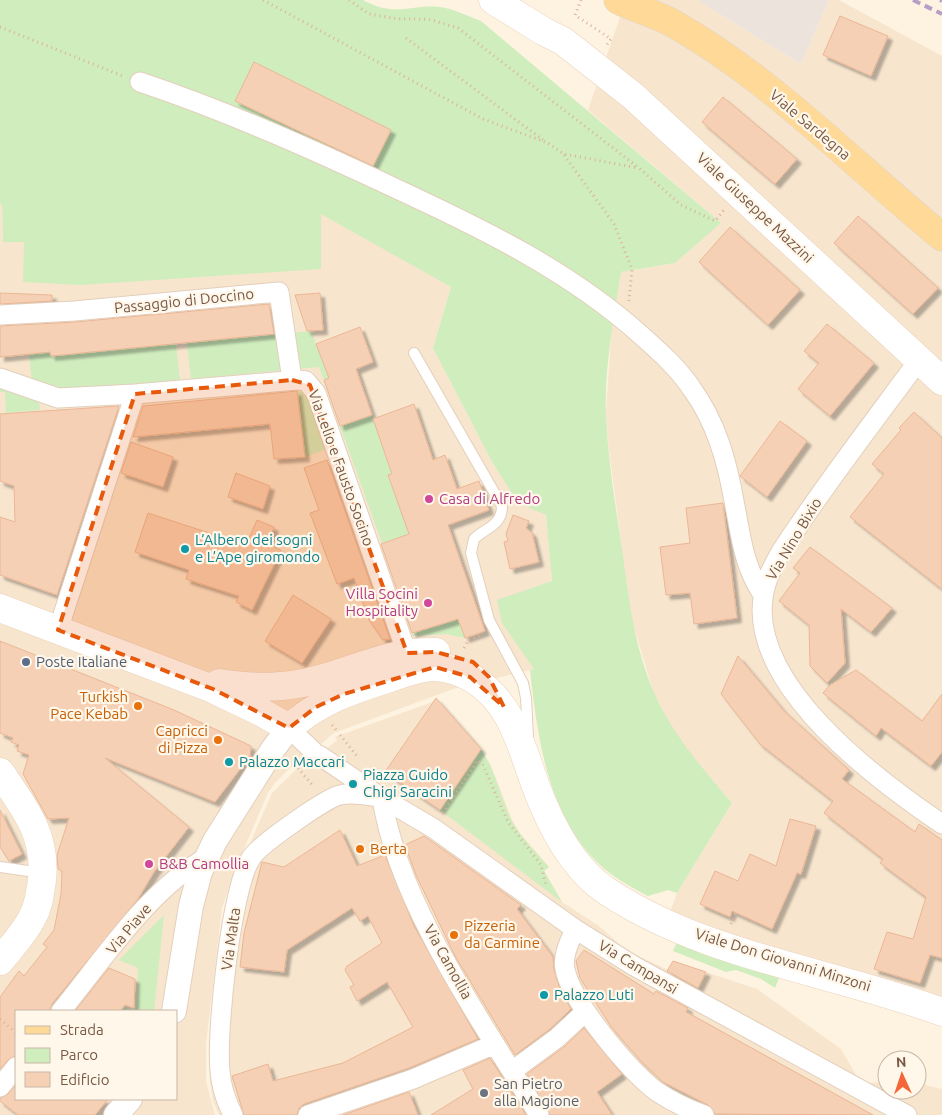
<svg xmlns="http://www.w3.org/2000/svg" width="942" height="1115" font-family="Ubuntu,sans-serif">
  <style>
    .residential { fill: #f7e5ce; fill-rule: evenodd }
    .industrial { fill: #ece4dc }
    .green { fill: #d0edbe }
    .building { fill: #f6d0b5; stroke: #ebb694; filter: url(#shadow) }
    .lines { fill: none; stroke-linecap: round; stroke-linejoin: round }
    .service-casing { stroke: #e3cfbc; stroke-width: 12 }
    .minor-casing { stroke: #e3cfbc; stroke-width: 21 }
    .tertiary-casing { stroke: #e3cfbc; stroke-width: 26 }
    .secondary-casing { stroke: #ebd2bb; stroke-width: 29 }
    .primary-casing { stroke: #dfd7d2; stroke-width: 29 }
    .path { stroke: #dbb399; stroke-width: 3; stroke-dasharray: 1 4; stroke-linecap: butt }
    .service { stroke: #fff; stroke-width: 10 }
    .minor { stroke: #fff; stroke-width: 19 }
    .tertiary { stroke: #fff; stroke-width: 24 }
    .secondary { stroke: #fff; stroke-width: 28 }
    .primary { stroke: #ffd997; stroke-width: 28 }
    .rail { stroke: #b69ec8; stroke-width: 4; stroke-dasharray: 8 5; stroke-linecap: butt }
    .marked { fill: #e8590c; fill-opacity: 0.2; stroke: #e8590c; stroke-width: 4; stroke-dasharray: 10 6; stroke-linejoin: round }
    .hotel-dot { fill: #d1479c; stroke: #fff7e9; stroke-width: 2 }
    .culture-dot { fill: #0f9aa8; stroke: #fff7e9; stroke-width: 2 }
    .service-dot { fill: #5c6f8a; stroke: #fff7e9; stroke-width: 2 }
    .food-dot { fill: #e8710a; stroke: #fff7e9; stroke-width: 2 }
    .worship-dot { fill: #6b7280; stroke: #fff7e9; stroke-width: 2 }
    .labels { text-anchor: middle; stroke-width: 4.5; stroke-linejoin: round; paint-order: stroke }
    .street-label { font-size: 15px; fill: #785845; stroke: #fff7e9 }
    .hotel-label { font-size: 15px; fill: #b23c85; stroke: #fff7e9; text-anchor: start }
    .culture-label { font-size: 15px; fill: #0d838f; stroke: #fff7e9; text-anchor: start }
    .service-label { font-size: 15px; fill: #4e5e75; stroke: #fff7e9; text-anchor: start }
    .food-label { font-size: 15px; fill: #c56008; stroke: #fff7e9; text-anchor: end }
    .worship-label { font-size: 15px; fill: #5b616d; stroke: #fff7e9; text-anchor: start }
  </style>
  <defs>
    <filter id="shadow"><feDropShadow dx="4.5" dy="4.5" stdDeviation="1" flood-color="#0004"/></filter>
  </defs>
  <rect width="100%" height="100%" fill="#fef3e0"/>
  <path class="residential" d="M626 0H697L801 64 829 0H839L942 56V1026L661 936 677 893 732 803 700 766 673 730 653 691 631 617 608 442 606 413 611 337 621 272 675 263 721 223 588 110Z
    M0 204 2 205 3 242H24L321 269V213L451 287 433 348 491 460 518 502 546 515 552 581 503 623 534 669 456 688 334 733 308 755 300 758 275 783 268 793 237 865 222 908 206 1044V1081L215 1115H0ZM16 1011H176V1099H16Z
    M438 700 490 763 512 820 520 833 549 867 544 871 562 902 599 926 626 950 668 970 673 961 757 989 841 1049 856 1075 868 1083 887 1082V1090H917V1083L942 1089V1115H219L213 1102 210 1081 209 1045 225 908 240 866 272 793 301 765 311 762 337 740 335 737Z"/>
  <path class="industrial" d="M697 0H829L801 64Z"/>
  <path class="green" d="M0 0H363C396 18 409 4 440 7 454 9 468 16 481 21L721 223 675 263 621 272C614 319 604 368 606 415 608 462 616 509 623 555 629 601 635 649 654 692 672 734 702 768 732 803L677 893 668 890 648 896C635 889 623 883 611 874 549 827 538 742 530 670L534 669 502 623 497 600 552 581 546 515 518 503 491 460 433 348 451 287 321 214V269L81 285 23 282 24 242H3L2 205 0 204Z
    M311 331 329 378 324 380 319 367 296 369 290 333Z
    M280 334 286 370 191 379 187 343Z
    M176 344 180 380 64 391 32 381 29 354 50 352 51 356Z
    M0 386 39 402 40 410 6 413 5 392H0Z
    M297 391 305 393 326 449 305 457Z
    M372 415 392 474 388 476 409 534 382 543 340 426Z
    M458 619 465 638 446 634 413 636 412 634Z
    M481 749C496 771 500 797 512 821 521 838 537 853 549 867L544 871 562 902 440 810Z
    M164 915 154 1011H122L124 1008 136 1010 138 968 119 960Z
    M677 942 780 976 775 988 761 979 736 970 726 972 673 951Z"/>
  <path class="building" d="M840 16 888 36 871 76 823 55Z
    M254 62 391 130 373 166 235 101Z
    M723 97 797 159 775 184 702 122Z
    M858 216 938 288 913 314 834 243Z
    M730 227 800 290 768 325 699 262Z
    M0 293 52 295V301L0 304Z
    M320 293 323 330 307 331 295 295Z
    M269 304 274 334 51 356 50 352 0 357V326L75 322Z
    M827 324 874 363 830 416 798 389 819 363 804 351Z
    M360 327 373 362 356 369 372 415 340 426 324 380 329 378 316 344Z
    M297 391 305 457 274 459 270 424 133 437 143 406Z
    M414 404 433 460 445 455 457 489 479 481 489 510 448 525 485 631 465 638 458 619 412 633 381 544 409 534 388 475 392 474 373 419Z
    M119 406 57 595 0 575V517L15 522 14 486 0 481V414Z
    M914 412 942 438V589L850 517 884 474 872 464 901 430 899 428Z
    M780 421 807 441 767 497 740 476Z
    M131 442 173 457 163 487 121 473Z
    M327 460 390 639 383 640 369 620 354 578 337 584 310 513 319 510 304 468Z
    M236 473 270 486 263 509 228 497Z
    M723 503 737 618 694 624 690 593 666 595 660 547 690 543 686 508Z
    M148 513 246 545 257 520 274 527 268 544 281 550 252 610 236 602 239 596 186 579 189 570 135 552Z
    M513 515 529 521 526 528 532 533 539 562 510 569 504 542 508 541 506 534Z
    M810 547 892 608 871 632 841 609 845 663 827 683 810 666 809 625 779 601 800 573 793 568Z
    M293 595 331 619 302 663 265 641Z
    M0 641 174 710 251 746 250 756 215 802 105 758 189 827 154 872 138 899 52 1004 50 1011H16V1056L8 1060 0 1069V997L19 971 24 976 47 947 43 944 54 930 61 894 62 871 58 869 57 855 69 818 48 819 23 774 29 755 17 751 19 745 11 742 13 738 0 733Z
    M738 656 784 711 849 770 842 779 915 832 919 824 942 840V958L930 955 920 983 874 969 887 932 913 939 926 897 880 863 883 859 824 813 833 801 760 744 721 694Z
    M856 670 922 721 942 694V752L931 766 881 728 876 736 823 693 830 685Z
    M436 698 481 749 440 810 385 772Z
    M0 810 22 854 9 861 0 847Z
    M790 819 816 826 801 874 797 873 772 929 732 911 730 917 700 904 715 871 738 881 750 854 776 866Z
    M340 830 357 866 385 855 414 926 478 1039 409 1068 304 1104 299 1108 297 1115H244L232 1076 268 1064 273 1081 343 1063 413 1027 387 982 357 1001 350 987 354 985 345 970 347 966 382 943 368 916 360 921 352 908 287 950 284 972 240 967 244 933 262 862 284 867Z
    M424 836 521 905 517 909 553 957 554 970 559 986 571 1009 550 1029 515 1055 455 956 416 875 405 845Z
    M584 950 654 994 656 991 688 1008 686 1012 699 1019 873 1115 715 1114 708 1105 663 1082 640 1060 612 1028 580 978 576 961Z
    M673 961 706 972 698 988 667 971Z
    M109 968 135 979 134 1008 125 1005 120 1011H75Z
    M584 1028 622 1074 597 1092 612 1115H550L527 1074 564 1047Z
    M490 1058 526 1115H431L473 1089 463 1070Z
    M16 1085V1099H108L95 1115H18L0 1101V1098L8 1094Z
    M409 1092 418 1115H343Z"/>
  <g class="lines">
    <g class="service-casing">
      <path id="service" d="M414 353 502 506C502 526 486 527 474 539L471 553 489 620 523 683 526 698 528 737
        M0 867 42 873"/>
    </g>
    <g class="minor-casing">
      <path id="minor" d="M140 82C229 112 314 150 399 190 485 230 571 272 642 336 660 352 679 369 692 389 716 422 727 461 734 501 741 536 743 565 763 595
        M0 315 74 311 279 292 292 380
        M919 360C880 413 840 465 803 519 788 541 769 566 764 592 745 683 877 780 942 824
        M0 378 58 398 135 394
        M58 630 135 394 298 380 306 381 316 393 411 665
        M289 728 313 751
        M319 755 382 798 433 828 575 929 634 966 907 1115
        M382 798C398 904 483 1023 539 1115
        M575 929C570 941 562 956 565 969 571 1002 630 1071 656 1091 671 1101 687 1109 704 1115
        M61 1011C102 961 150 888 206 858
        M512 1071 557 1038 585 1012
        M0 1087 16 1067
        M233 1115C226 1101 221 1086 220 1071 216 1033 231 889 251 858 259 845 326 798 340 795 353 792 366 795 378 797
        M308 1115 413 1079 495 1044"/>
    </g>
    <g class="tertiary-casing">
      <path id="tertiary" d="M174 1011 191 906 200 872 215 841 273 749 289 728
        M116 1115 130 1099"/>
    </g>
    <g class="secondary-casing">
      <path id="secondary" d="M493 0 543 31 563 41 633 96 942 381
        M0 608 213 689 261 712 289 728C317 702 354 689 390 678 404 673 419 667 434 667 448 667 461 672 473 679 518 706 523 760 543 804 557 837 577 872 608 892 707 957 832 971 942 1012
        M219 683C248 687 274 689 303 683 347 674 390 650 436 652
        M0 772C24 807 47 835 42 880 40 893 39 906 32 918 24 934 11 947 0 961"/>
    </g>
    <g class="primary-casing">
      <path id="primary" d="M618 0C636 9 657 14 674 24 773 80 855 166 942 237"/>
    </g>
    <path class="path" d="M263 0 483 119 548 143 564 154 638 168
      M349 0 369 14 399 19H428L458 28 639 168 681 205 715 221 724 210
      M581 0 575 15 611 39 606 46
      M0 27 123 76
      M406 38 543 140
      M564 155 614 224 632 269 629 301
      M464 648 468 640 481 635
      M332 725 338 732
      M340 735 357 756
      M298 768 314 787
      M443 813 478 760 483 765 508 822 541 865 546 886
      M731 924 736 913
      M0 1019 16 1033"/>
    <use href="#service" class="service"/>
    <use href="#minor" class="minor"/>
    <use href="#tertiary" class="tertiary"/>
    <use href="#secondary" class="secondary"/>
    <use href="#primary" class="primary"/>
    <path class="rail" d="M913 0 942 14
      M940 0 942 1"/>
  </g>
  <path class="marked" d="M292 380 310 385 407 653 436 652 473 662 489 677 504 707 470 677 435 667 344 694 316 707 289 728 213 689 58 630 135 394Z"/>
  <g class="hotel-dot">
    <circle cx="429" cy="499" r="5"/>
    <circle cx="428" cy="603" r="5"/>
    <circle cx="149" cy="864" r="5"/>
  </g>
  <g class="culture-dot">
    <circle cx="185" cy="549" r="5"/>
    <circle cx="229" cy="762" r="5"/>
    <circle cx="353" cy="784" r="5"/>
    <circle cx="544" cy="995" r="5"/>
  </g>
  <circle class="service-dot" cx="26" cy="662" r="5"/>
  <g class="food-dot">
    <circle cx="138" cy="706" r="5"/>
    <circle cx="218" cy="740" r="5"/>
    <circle cx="360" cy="849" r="5"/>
    <circle cx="454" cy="935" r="5"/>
  </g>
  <circle class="worship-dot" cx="484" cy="1093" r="5"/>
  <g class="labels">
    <g class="street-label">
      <text transform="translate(810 125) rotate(40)" y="5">Viale Sardegna</text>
      <text transform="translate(755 208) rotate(43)" y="5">Viale Giuseppe Mazzini</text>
      <text transform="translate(184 301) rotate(-6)" y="5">Passaggio di Doccino</text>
      <text transform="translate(341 468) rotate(70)" y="5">Via Lelio e Fausto Socino</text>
      <text transform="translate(794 539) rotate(-59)" y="5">Via Nino Bixio</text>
      <text transform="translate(129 929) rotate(-50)" y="5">Via Piave</text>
      <text transform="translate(231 939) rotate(-82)" y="5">Via Malta</text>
      <text transform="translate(783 960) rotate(17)" y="5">Viale Don Giovanni Minzoni</text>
      <text transform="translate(448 962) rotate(61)" y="5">Via Camollia</text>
      <text transform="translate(638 967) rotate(31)" y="5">Via Campansi</text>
    </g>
    <g class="hotel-label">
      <text x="439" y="504">Casa di Alfredo</text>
      <text x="418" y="599" text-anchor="end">Villa Socini<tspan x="418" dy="17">Hospitality</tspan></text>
      <text x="159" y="869">B&amp;B Camollia</text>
    </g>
    <g class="culture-label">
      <text x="195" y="545">L’Albero dei sogni<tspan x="195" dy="17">e L’Ape giromondo</tspan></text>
      <text x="239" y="767">Palazzo Maccari</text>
      <text x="363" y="780">Piazza Guido<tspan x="363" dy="17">Chigi Saracini</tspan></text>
      <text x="554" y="1000">Palazzo Luti</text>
    </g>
    <g class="service-label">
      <text x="36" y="667">Poste Italiane</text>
    </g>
    <g class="food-label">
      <text x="128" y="702">Turkish<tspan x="128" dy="17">Pace Kebab</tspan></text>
      <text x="208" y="736">Capricci<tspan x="208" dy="17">di Pizza</tspan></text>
      <text x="370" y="854" text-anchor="start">Berta</text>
      <text x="464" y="931" text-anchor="start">Pizzeria<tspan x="464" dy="17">da Carmine</tspan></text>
    </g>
    <g class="worship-label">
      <text x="494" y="1089">San Pietro<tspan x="494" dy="17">alla Magione</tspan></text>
    </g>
  </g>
  <rect x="15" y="1010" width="162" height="90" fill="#fff7e9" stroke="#c9b7a7"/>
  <rect x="25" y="1026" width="25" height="8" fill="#ffd997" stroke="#c9b7a7"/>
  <text x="60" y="1035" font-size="15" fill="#785845">Strada</text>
  <rect x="25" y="1048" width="25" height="15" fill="#d0edbe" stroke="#c9b7a7"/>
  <text x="60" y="1060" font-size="15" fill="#785845">Parco</text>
  <rect x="25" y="1072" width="25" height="15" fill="#f6d0b5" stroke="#c9b7a7"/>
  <text x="60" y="1085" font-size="15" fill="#785845">Edificio</text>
  <g transform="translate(902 1075) rotate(357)"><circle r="24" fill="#fff7e9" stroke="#c9b7a7"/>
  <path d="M0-4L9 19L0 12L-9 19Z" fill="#f46539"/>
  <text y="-8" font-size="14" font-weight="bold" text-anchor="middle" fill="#785845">N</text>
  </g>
</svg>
